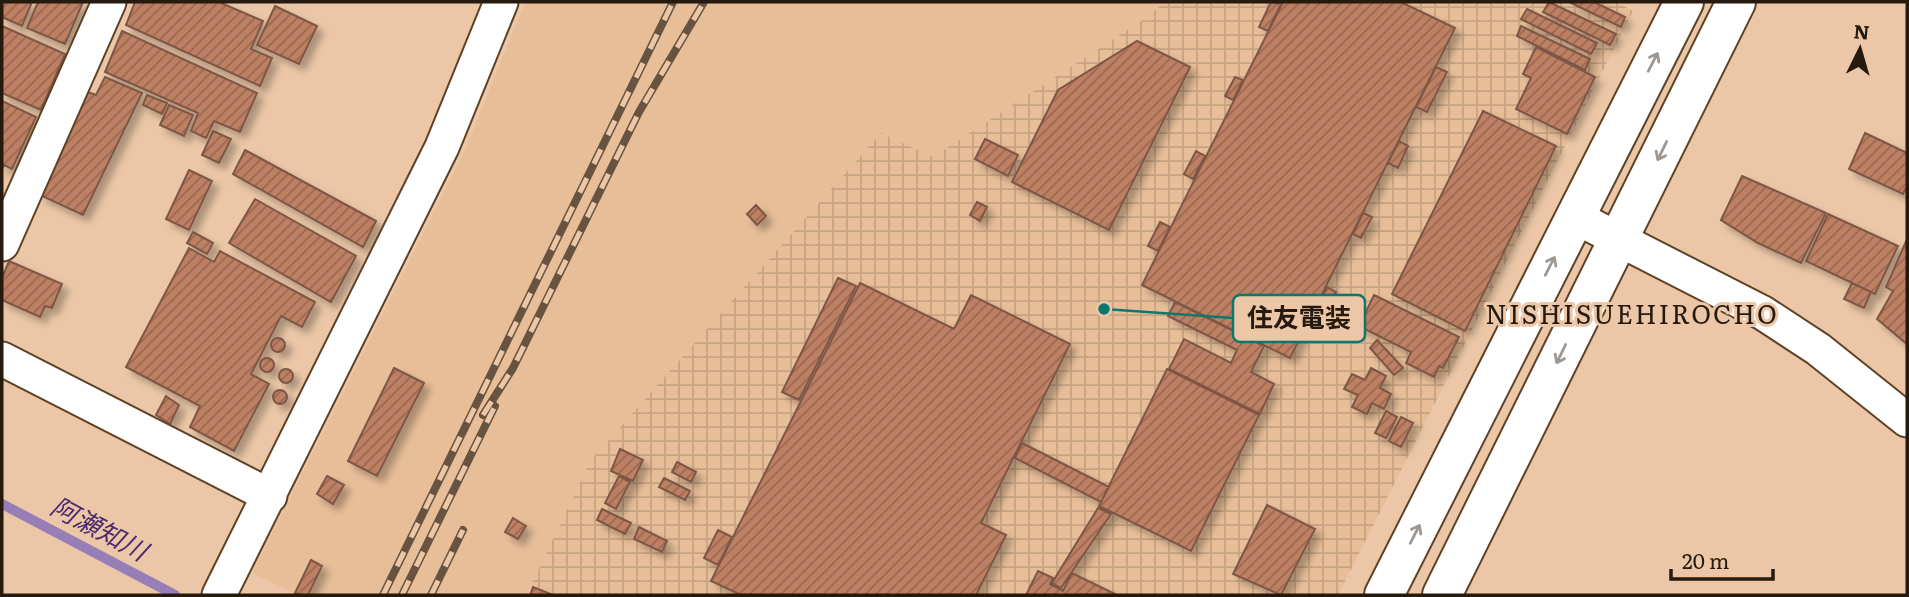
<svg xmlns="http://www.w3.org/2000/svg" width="1909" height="597" font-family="Literata,'Noto Sans JP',serif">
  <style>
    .built { fill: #e7be98 }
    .industrial { fill: url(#industrial-grid) }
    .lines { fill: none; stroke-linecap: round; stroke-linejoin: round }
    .stream { stroke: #977eb7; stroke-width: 10 }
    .building { fill: url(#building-hatch); stroke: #7e5745; stroke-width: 2; filter: url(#shadow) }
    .minor-casing { stroke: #5f4125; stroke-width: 37 }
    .highway-casing { stroke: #5f4125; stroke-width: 42 }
    .minor { stroke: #fff; stroke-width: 33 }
    .highway { stroke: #fff; stroke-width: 38 }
    .rail-casing { stroke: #675340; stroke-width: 8 }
    .rail { stroke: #ebc7a7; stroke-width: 5; stroke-dasharray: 16; stroke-linecap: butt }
    .oneway { stroke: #9d9892 }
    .labels { text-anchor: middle; stroke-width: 6; stroke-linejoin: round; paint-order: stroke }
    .neighbourhood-label { font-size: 26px; letter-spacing: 2px; fill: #26190d; stroke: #ebc7a7 }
    .water-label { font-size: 26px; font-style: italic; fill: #4c296e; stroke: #ebc7a7 }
    .leader { fill: none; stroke: #0f766e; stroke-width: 2.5 }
    .callout-dot { fill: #0f766e; stroke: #ebc7a7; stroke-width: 2.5 }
    .callout { fill: #ebc7a7; stroke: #0f766e; stroke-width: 2.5 }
    .callout-label { font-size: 26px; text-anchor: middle; font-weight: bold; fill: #26190d }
  </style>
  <defs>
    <pattern id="industrial-grid" width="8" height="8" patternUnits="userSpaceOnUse" patternTransform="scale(1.75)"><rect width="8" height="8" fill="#e7be98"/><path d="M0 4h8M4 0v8" fill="none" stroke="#c6a382"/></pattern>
    <pattern id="building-hatch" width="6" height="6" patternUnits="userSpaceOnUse" patternTransform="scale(1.75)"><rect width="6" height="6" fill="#be8064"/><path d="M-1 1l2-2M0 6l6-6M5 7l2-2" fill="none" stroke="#9a6851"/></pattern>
    <filter id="shadow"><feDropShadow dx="6" dy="6" stdDeviation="3.5" flood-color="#0004"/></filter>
  </defs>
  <rect width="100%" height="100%" fill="#ebc7a7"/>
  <path class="built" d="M525 2H1165L1144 19 933 157 591 460 526 595H298L252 573 465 150Z"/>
  <path class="industrial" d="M1165 2H1616L1633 11 1338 595H558L531 585 591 460 881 133 933 157 1144 19Z"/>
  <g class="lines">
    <path class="stream" d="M2 504 175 595"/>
  </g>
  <path class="building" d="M2 2H32L22 26 2 17Z
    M38 2H83L65 44 27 28Z
    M135 2H219L263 21 251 49 272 58 260 86 126 25Z
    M1271 2 1281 4 1268 31 1259 27Z
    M1283 2H1401L1455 28 1290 358 1142 285Z
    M1549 2 1616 34 1610 45 1543 12Z
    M1569 2H1594L1625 17 1621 27Z
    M275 6 317 26 299 64 257 45Z
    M1527 9 1597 43 1591 54 1521 19Z
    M2 26 65 54 41 110 2 93Z
    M1521 26 1590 59 1585 70 1517 36Z
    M122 31 257 93 240 132 214 121 206 138 191 131 198 113 105 72Z
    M1137 41 1190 67 1109 230 1012 182 1058 90Z
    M1536 47 1595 77 1567 134 1516 109 1531 78 1523 74Z
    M1436 67 1447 72 1427 112 1416 107Z
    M105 77 142 93 83 215 40 195 85 91 96 95Z
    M1235 77 1243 80 1233 100 1225 96Z
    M147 95 167 103 162 114 143 105Z
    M2 101 36 117 12 169 4 165 2 169Z
    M169 105 193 115 184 136 160 125Z
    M1483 111 1556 146 1465 331 1392 294Z
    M213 131 231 139 219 163 202 155Z
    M1865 133 1907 153V186L1903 194 1849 169Z
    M985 139 1018 155 1008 176 975 159Z
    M1399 141 1408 146 1398 168 1388 163Z
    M245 150 376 221 363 247 233 174Z
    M1196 151 1205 156 1193 179 1184 174Z
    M189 170 212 181 189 230 166 219Z
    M1742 176 1826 213 1801 263 1758 243 1721 220Z
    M255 199 356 256 331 302 229 243Z
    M977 202 987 207 980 221 970 215Z
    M756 205 766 216 757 225 747 214Z
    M1363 213 1372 217 1361 238 1353 234Z
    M1828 214 1898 246 1875 294 1806 261Z
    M1160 222 1170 227 1158 251 1148 246Z
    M193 232 213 243 207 254 187 243Z
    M1907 239V344L1877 319 1893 291 1886 287Z
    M189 248 214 262 220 251 315 302 302 327 281 316 251 374 269 384 234 451 190 427 200 406 126 367Z
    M9 261 62 284 52 308 45 306 40 317 2 300V278Z
    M838 278 856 286 799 400 782 392Z
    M860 283 954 329 971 295 1070 344 981 523 1006 535 976 595H741L711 581Z
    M1852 283 1871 292 1864 308 1844 299Z
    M1327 287 1336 292 1319 326 1310 322Z
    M1374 295 1459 337 1443 368 1439 366 1434 377 1406 363 1411 352 1359 326Z
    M1175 302 1264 346 1251 372 1274 384 1260 414 1169 369 1184 339 1231 363 1237 350 1168 316Z
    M271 345a7 7 0 1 1 14 0a7 7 0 1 1-14 0Z
    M1377 340 1403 368 1394 375 1370 348Z
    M260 365a7 7 0 1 1 14 0a7 7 0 1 1-14 0Z
    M394 368 424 383 377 476 348 461Z
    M1371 368 1386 376 1380 388 1391 394 1384 409 1372 403 1367 414 1352 407 1358 395 1344 389 1352 374 1365 380Z
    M279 376a7 7 0 1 1 14 0a7 7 0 1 1-14 0Z
    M1167 369 1259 415 1191 551 1099 506Z
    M273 397a7 7 0 1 1 14 0a7 7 0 1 1-14 0Z
    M166 396 179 405 170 424 156 415Z
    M1386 411 1397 417 1386 438 1375 433Z
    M1401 417 1413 423 1401 447 1389 441Z
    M1022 443 1109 487 1101 502 1015 458Z
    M620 449 643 460 633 481 611 471Z
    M677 462 696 472 691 482 672 472Z
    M327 476 344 485 333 504 317 494Z
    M619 476 630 482 616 509 605 503Z
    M664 478 690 491 685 500 659 487Z
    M1267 505 1315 529 1281 595 1233 574Z
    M1098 508 1111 514 1061 588 1052 583Z
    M602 509 631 523 625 534 597 520Z
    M513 518 526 526 518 539 505 532Z
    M639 527 667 541 662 552 634 539Z
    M718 530 732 537 718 565 704 558Z
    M311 560 322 566 308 595H300L295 593Z
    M1038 571 1053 578 1050 584 1063 591 1072 573 1117 595H1026Z
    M533 587 553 595H530Z"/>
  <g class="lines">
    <g class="minor-casing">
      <path id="minor" d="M1575 217 1763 313 1818 349 1907 420
        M2 244 109 2
        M2 359 270 496
        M219 595 442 147 501 2"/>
    </g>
    <g class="highway-casing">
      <path id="highway" d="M1384 595 1684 2
        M1442 595 1736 2"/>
    </g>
    <use href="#minor" class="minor"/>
    <use href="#highway" class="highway"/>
    <g class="rail-casing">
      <path id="rail" d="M483 415 513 368 639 112 704 2
        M383 595 673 2
        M402 595 495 406
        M431 595 463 530"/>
    </g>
    <use href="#rail" class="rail"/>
  </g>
  <defs><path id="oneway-shaft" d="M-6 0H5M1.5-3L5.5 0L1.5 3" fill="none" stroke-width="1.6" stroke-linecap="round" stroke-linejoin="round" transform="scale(1.75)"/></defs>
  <g class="oneway">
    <use href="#oneway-shaft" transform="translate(1653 62) rotate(-63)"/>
    <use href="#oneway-shaft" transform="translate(1662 151) rotate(116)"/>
    <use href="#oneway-shaft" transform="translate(1550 266) rotate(-63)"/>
    <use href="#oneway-shaft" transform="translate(1561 354) rotate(116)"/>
    <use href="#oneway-shaft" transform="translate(1415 534) rotate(-63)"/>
  </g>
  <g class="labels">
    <g class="neighbourhood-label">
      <text x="1632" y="324">NISHISUEHIROCHO</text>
    </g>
    <g class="water-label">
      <text transform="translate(99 529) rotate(28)" y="9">阿瀬知川</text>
    </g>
  </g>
  <path class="leader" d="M1104 309L1233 318"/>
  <circle class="callout-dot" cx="1104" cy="309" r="7"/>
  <rect class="callout" x="1233" y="295" width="132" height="47" rx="7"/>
  <g class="callout-label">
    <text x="1299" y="327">住友電装</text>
  </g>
  <rect width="1909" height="597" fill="none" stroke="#26190d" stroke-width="7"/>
  <g transform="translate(1860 49) rotate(5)" stroke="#ebc7a7" stroke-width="5" paint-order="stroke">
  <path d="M0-5L12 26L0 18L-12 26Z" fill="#26190d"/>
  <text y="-10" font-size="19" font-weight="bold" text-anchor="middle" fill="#26190d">N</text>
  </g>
  <path d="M1671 569v10h102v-10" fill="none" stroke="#26190d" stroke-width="3.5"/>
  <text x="1682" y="569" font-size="21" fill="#26190d" stroke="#ebc7a7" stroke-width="5" paint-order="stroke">20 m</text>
</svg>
